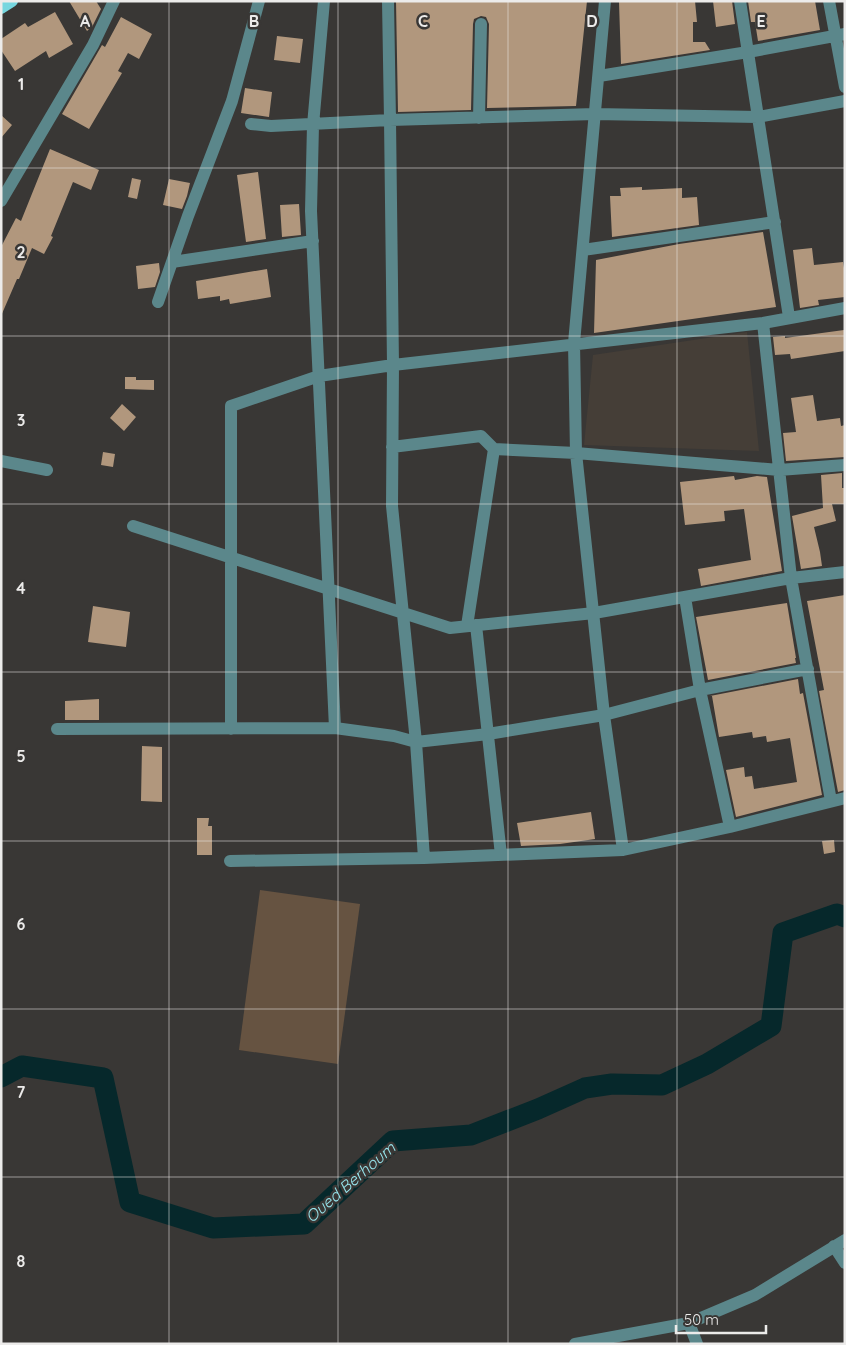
<svg xmlns="http://www.w3.org/2000/svg" width="846" height="1345" font-family="Quicksand,sans-serif">
  <style>
    .built { fill: #453e37 }
    .green { fill: #665341 }
    .lines { fill: none; stroke-linecap: round; stroke-linejoin: round }
    .river { stroke: #06282b; stroke-width: 21 }
    .building { fill: #b1977d }
    .minor { stroke: #5b878b; stroke-width: 12 }
    .major { stroke: #76d6df; stroke-width: 12 }
    .grid { fill: none; stroke: #ecebea; stroke-width: 1; stroke-opacity: 0.55 }
    .labels { text-anchor: middle; stroke-width: 5; stroke-linejoin: round; paint-order: stroke }
    .water-label { font-size: 16px; font-style: italic; fill: #98e7ef; stroke: #393735 }
    .grid-label { font-size: 16px; text-anchor: middle; font-weight: bold; fill: #ecebea; stroke: #393735; stroke-width: 5; stroke-linejoin: round; paint-order: stroke }
  </style>
  <rect width="100%" height="100%" fill="#393735"/>
  <path class="built" d="M747 332 759 451 584 445 593 355Z"/>
  <path class="green" d="M260 890 360 904 338 1064 239 1050Z"/>
  <g class="lines">
    <path class="river" d="M1 1077 22 1066 103 1078 130 1202 213 1228 304 1224 393 1141 471 1135 538 1109 585 1088 612 1084 662 1085 707 1064 771 1026 783 933 837 914 845 917"/>
  </g>
  <path class="building" d="M69 1H96L101 9 92 27 87 31Z
    M396 1H587L576 106 487 108 489 24 486 17 481 16 474 19 473 24 471 110 398 112Z
    M695 1 697 22H693V42H705L710 50 621 64 619 2Z
    M713 1H732L735 24 716 27Z
    M748 1H815L820 30 758 41 755 22H751Z
    M55 12 73 44 49 58 46 51 15 71 1 50V39L25 23 28 27Z
    M121 17 152 34 139 59 128 53 118 71 122 73 89 129 62 114 102 45 105 47Z
    M277 36 303 39 300 63 274 60Z
    M245 88 272 92 269 117 241 113Z
    M1 115 12 125 1 138Z
    M50 149 99 170 91 190 73 182 51 236 53 237 44 254 32 248 19 279H17L1 316V247L16 218 21 221Z
    M258 172 266 239 246 242 237 175Z
    M132 178 141 180 137 199 128 197Z
    M169 179 190 183 187 196 182 209 163 205Z
    M642 187V190L682 188V198L697 197 699 225 612 237 610 196H621L620 188Z
    M299 204 301 235 282 237 280 205Z
    M763 232 776 307 594 333 596 260 679 244Z
    M812 248 814 265 843 262 845 274V297L818 300 819 305 800 308 793 250Z
    M159 263 160 272 155 287 138 289 136 266Z
    M267 269 271 297 230 304 229 299 220 301V296L198 299 196 281Z
    M844 330 845 351 791 359 790 354 775 355 773 337 785 336V338Z
    M125 377H136V380H154V390L125 389Z
    M813 395 817 421 840 418 841 426 845 425V457L786 461 783 433 796 432 791 398Z
    M122 404 136 417 124 431 110 418Z
    M103 452 115 454 113 467 101 465Z
    M842 473V488H845V504H832L836 521 814 527 820 552 822 566 801 569 792 516 823 508 821 475Z
    M734 476 735 480 757 476 767 477 782 571 701 586 698 569 751 560 744 509 724 511 725 521 685 525 680 482Z
    M845 595V790L838 792 819 691 824 690 807 601Z
    M787 603 796 658H795L796 663 708 680 696 617Z
    M93 606 130 612 126 647 88 642Z
    M798 679 800 694 803 693 822 795 736 817 726 770 744 767 745 777 752 776 754 789 797 782 790 738 767 742 766 736 753 738 752 732 719 737 712 696H710Z
    M99 699V720H65V701Z
    M142 746 162 747V802L141 801Z
    M591 812 595 839 560 844 521 846 517 823Z
    M197 818H209L208 826H212V855H197Z
    M834 840 835 852 824 854 822 841Z"/>
  <g class="lines">
    <path class="minor" d="M324 1 313 125 311 211 335 728
      M388 1 390 120 393 365 392 506 416 742 424 858
      M605 1 574 343 576 453 604 715 623 850
      M740 1 789 317
      M829 1 845 87
      M599 76 748 52 845 34
      M479 118 481 24
      M251 124 271 126 390 120 595 114 758 117 845 101
      M1 201 93 45 114 1
      M583 250 775 222
      M172 262 313 241
      M158 302 188 216 232 101 259 1
      M763 323 791 578 831 801
      M392 447 481 436 494 449 576 453 779 470 845 465
      M1 461 47 470
      M133 526 450 628 594 613 791 578 845 572
      M685 597 700 690 730 827
      M476 625 501 855
      M467 626 494 449
      M57 729 335 728 394 736 416 742 488 734 604 715 700 690 808 669
      M231 729V406L319 376 393 365 763 323 845 308
      M230 861 424 858 623 850 730 827 845 798
      M834 1246 845 1263
      M689 1323 697 1344
      M575 1344 689 1323 755 1295 845 1240"/>
    <path class="major" d="M1 8 12 1"/>
  </g>
  <path class="grid" d="M169 1V1344M338 1V1344M508 1V1344M677 1V1344M1 168H845M1 336H845M1 504H845M1 672H845M1 841H845M1 1009H845M1 1177H845"/>
  <g class="labels">
    <g class="water-label">
      <text transform="translate(350 1182) rotate(-41)" y="6">Oued Berhoum</text>
    </g>
  </g>
  <g class="grid-label">
    <text x="85" y="27">A</text>
    <text x="254" y="27">B</text>
    <text x="423" y="27">C</text>
    <text x="592" y="27">D</text>
    <text x="761" y="27">E</text>
    <text x="21" y="90">1</text>
    <text x="21" y="258">2</text>
    <text x="21" y="426">3</text>
    <text x="21" y="594">4</text>
    <text x="21" y="762">5</text>
    <text x="21" y="930">6</text>
    <text x="21" y="1098">7</text>
    <text x="21" y="1267">8</text>
  </g>
  <rect width="846" height="1345" fill="none" stroke="#ecebea" stroke-width="5"/>
  <path d="M676 1325v8h90v-8" fill="none" stroke="#ecebea" stroke-width="2.5"/>
  <text x="684" y="1325" font-size="15" fill="#ecebea" stroke="#393735" stroke-width="4" paint-order="stroke">50 m</text>
</svg>
